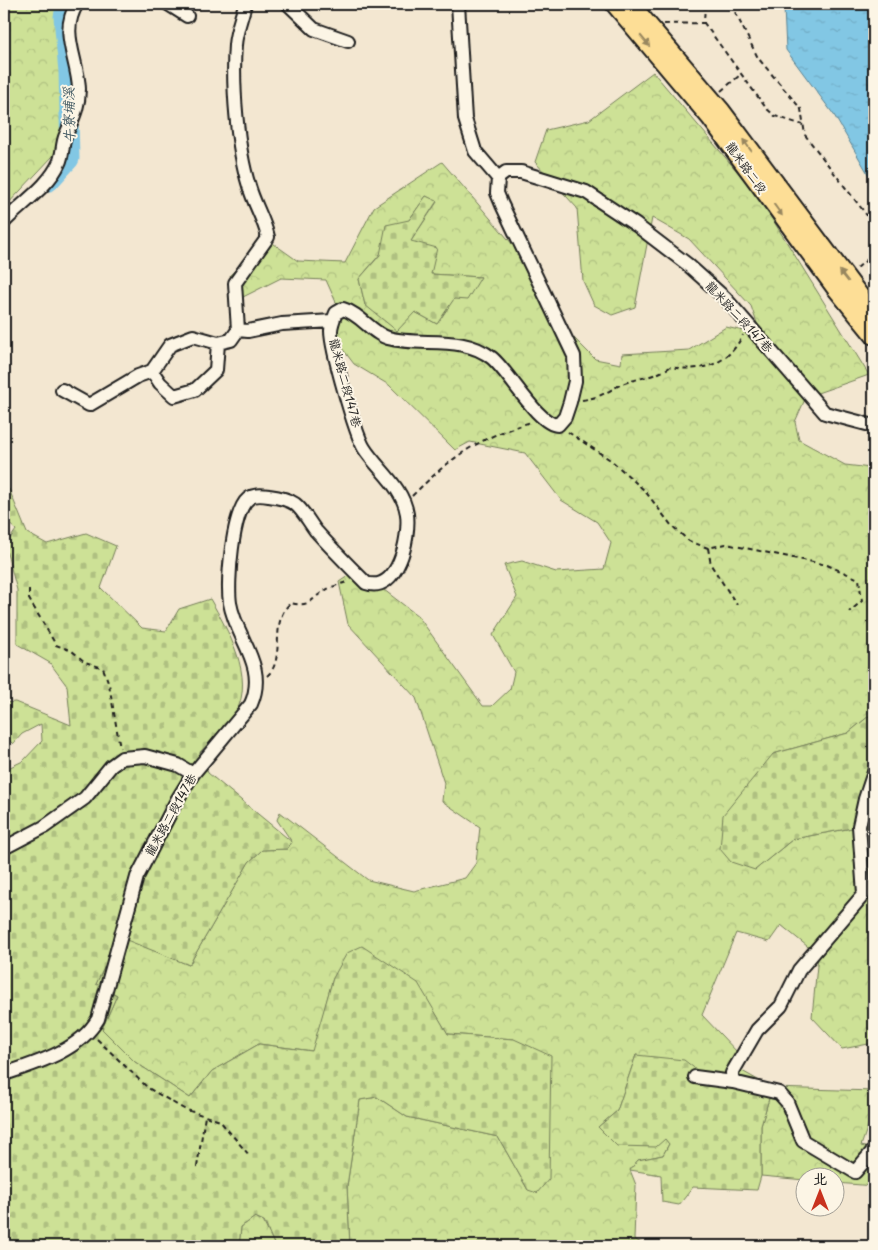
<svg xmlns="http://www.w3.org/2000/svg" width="878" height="1250" font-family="'Playpen Sans','LXGW WenKai TC',sans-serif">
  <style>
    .forest { fill: url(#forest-crowns); stroke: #747e59; fill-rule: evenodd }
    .cemetery { fill: url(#cemetery-stones); stroke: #747e59 }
    .water { fill: url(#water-ripples); stroke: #598394 }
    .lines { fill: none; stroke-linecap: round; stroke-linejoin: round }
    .river { stroke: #82c7e4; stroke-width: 19 }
    .minor-casing { stroke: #1c1c1c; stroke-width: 16 }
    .major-casing { stroke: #1c1c1c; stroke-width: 20 }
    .path { stroke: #1c1c1c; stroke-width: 2; stroke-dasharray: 5 4; stroke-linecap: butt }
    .minor { stroke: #fcf5e5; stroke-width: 12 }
    .major { stroke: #fdde96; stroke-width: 16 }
    .oneway { fill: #98875f }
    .labels { text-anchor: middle; stroke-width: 4; stroke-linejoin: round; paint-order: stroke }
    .street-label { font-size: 12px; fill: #1c1c1c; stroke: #fcf5e5 }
    .water-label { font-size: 14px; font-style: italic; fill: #405862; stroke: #fcf5e5 }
  </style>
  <defs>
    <pattern id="forest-crowns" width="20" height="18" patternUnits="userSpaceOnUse" patternTransform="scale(1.25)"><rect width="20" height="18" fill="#cde196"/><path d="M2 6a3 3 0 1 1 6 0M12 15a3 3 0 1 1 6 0" fill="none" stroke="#afc081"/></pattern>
    <pattern id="cemetery-stones" width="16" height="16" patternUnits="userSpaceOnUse" patternTransform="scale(1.25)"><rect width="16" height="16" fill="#cde196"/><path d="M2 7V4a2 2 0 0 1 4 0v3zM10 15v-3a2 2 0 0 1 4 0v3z" fill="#afc081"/></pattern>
    <pattern id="water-ripples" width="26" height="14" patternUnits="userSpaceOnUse" patternTransform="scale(1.25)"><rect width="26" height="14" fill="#82c7e4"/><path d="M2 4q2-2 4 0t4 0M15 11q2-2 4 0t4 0" fill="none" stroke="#70aac3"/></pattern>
  </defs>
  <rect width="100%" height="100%" fill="#f3e7d1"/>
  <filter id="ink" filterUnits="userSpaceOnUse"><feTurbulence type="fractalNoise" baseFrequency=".02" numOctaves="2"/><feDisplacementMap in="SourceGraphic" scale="10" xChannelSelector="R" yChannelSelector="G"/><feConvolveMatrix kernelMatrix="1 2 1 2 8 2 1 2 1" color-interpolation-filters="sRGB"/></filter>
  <g filter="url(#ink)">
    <path class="forest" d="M4 4H72L78 99 53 156 4 208Z
      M653 72 758 196 869 375 806 397 795 422 799 440 845 465 871 468 874 465V712L848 733 773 754 755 870 793 839 852 828 874 832V1043L842 1049 812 1017 818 955 781 925 769 942 736 933 702 1015 738 1053 735 1067 716 1085 636 1055 617 1111 598 1127 666 1139 669 1144 663 1155 638 1160 630 1170 636 1185 634 1239 647 1246H350L347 1186 360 1100 377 1097 407 1117 498 1137 528 1190 514 1039 448 1034 417 983 333 978 313 1051 259 1044 212 1071 190 1098 135 1062 102 1029 117 995 96 984 119 936 189 965 249 862 262 850 287 849 292 842 277 820 280 812 368 880 414 891 465 878 476 863 480 827 442 801 444 783 416 698 348 624 339 582 351 574 375 583 418 616 483 706H492L510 689 514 672 493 635 517 597 504 565 522 561 556 572 604 569 611 543 597 522 561 500 525 453 470 442 455 450 389 385 354 364 332 335 339 309 326 280 281 278 241 298 230 275 267 239 298 261 345 263 374 207 442 162 514 246 546 310 595 359 621 364 622 354 689 350 726 327 752 333 758 326 751 306 689 239 652 218 635 307 612 315 594 305 583 281 577 208 535 162 546 130 589 120ZM426 196 437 202 411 241 431 274 481 277 454 298 437 324 415 312 365 305 359 279 409 220Z
      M772 1088 874 1091V1117H871L861 1146 874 1149V1186L836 1183V1178H806L805 1180 761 1176V1126Z
      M255 1217 263 1221 275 1246H239L241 1227Z"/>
    <path class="cemetery" d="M426 196 437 201 411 241 437 248 431 274 481 277 467 300 454 299 437 324 415 312 397 331 365 305 359 279 380 255 386 225 409 220Z
      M9 489 27 533 47 544 86 533 116 546 101 588 142 628 166 631 179 609 210 599C228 630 255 677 236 712 228 726 211 740 200 752L208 773 292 842 287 849 262 850 249 862 189 965 119 937 96 984 117 995 102 1029 135 1062 190 1098 212 1071 259 1044 312 1051 333 978 347 953 362 946 418 983 448 1034 514 1039 551 1056 549 1179 537 1193 528 1190 498 1137 407 1117 377 1097 360 1100 347 1186 350 1246H275L264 1221 255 1217 241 1227 239 1246H4V783L6 769 23 761 42 741 41 724 22 734 13 744 4 735V703L15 702 71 725 67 686 50 663 17 644V590L5 546 16 530 4 519V490Z
      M874 712V832L852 828 793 839 755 870 731 862 720 849 723 815 773 754 848 733Z
      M636 1055 684 1060 716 1085 735 1067 772 1088 761 1126V1176L757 1190 693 1187 679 1205 662 1202 661 1175 630 1170 638 1160 663 1155 669 1144 665 1139 656 1147 617 1146 598 1127 617 1111Z"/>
    <path class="water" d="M779 4H874V184L834 115 786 50 784 8Z"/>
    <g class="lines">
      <path class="river" d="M49 182 70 159 68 72 63 17 66 4"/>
      <g class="minor-casing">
        <path id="minor" d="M168 4 187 16
          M245 4C242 17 236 31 235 45 232 85 237 148 249 186 254 204 264 219 268 237L235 283 238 330 248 331 282 324 332 321
          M288 4 314 29 348 41
          M458 4 465 119 475 151 498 178
          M4 222C21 204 49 186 59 163 63 155 62 145 65 137 72 120 79 108 79 89 78 59 59 32 77 4
          M152 371 160 383 174 396 195 390 216 370 218 343
          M62 390 89 405 138 376 152 371 170 345 193 336 218 343 231 340 238 330
          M4 848 44 827 85 798 111 766 122 758 145 756 178 765 193 774
          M4 1074C37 1063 79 1051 98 1019L137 877 177 800 193 774 251 704C268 665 236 639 230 603 227 583 232 512 248 499 253 494 263 495 269 496 277 497 288 499 295 504 303 510 309 522 316 531 332 549 349 566 366 583 398 594 410 537 407 514 403 487 377 469 364 448 355 433 331 349 331 331 331 325 334 318 336 313L343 309C361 314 371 333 388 338 421 347 463 334 492 358 510 373 538 425 558 425L565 417 570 402 575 381 574 356 502 205 497 193 498 178 506 172H521L586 192 636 225 687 264 725 298 825 413 874 426
          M695 1077 733 1082
          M872 1152 855 1172 803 1141 787 1102 779 1093 733 1082 732 1073 757 1030 781 1006 799 970 864 894 859 826 865 799 874 772"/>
      </g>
      <g class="major-casing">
        <path id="major" d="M614 4 710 118 835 288 874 336
          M631 4 722 111 874 314"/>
      </g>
      <path class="path" d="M705 4 704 23 766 108 775 116 803 125
        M731 4 758 58 801 109 805 135 872 222 874 229
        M664 24 704 23
        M721 91 740 75
        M857 268 874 254
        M582 400C602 397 606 392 622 384 640 377 653 378 670 367 702 372 727 366 743 335
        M568 432 612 461 645 491 671 525 689 541 708 548 726 544 827 565 859 579 862 601 849 612
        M412 496C451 457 478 438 531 422
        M708 548 711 565 737 605
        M29 589V599L56 645 72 651 85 662 103 668 109 684 120 748
        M267 676C287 659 268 621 291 603 311 608 311 598 326 590 332 586 342 584 349 581
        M97 1039 148 1088 184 1109 220 1121 249 1155
        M197 1167 205 1116"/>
      <use href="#minor" class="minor"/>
      <use href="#major" class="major"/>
    </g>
    <defs><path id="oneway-solid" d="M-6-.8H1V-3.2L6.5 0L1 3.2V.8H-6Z" transform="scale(1.25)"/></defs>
    <g class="oneway">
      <use href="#oneway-solid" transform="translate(645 41) rotate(50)"/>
      <use href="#oneway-solid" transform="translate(747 145) rotate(-126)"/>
      <use href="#oneway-solid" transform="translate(778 210) rotate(54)"/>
      <use href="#oneway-solid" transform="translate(844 276) rotate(-128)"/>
    </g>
  </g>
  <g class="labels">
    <g class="street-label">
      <text transform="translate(746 168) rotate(54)" y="4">龍米路二段</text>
      <text transform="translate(739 317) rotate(47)" y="4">龍米路二段147巷</text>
      <text transform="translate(345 383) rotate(75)" y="4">龍米路二段147巷</text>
      <text transform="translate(171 815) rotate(-61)" y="4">龍米路二段147巷</text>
    </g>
    <g class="water-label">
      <text transform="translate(69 115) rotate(-91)" y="5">牛寮埔溪</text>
    </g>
  </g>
  <rect width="878" height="1250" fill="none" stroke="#fcf5e5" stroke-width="20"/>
  <rect x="10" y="10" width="858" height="1230" fill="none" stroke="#1c1c1c" stroke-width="2" filter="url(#ink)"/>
  <g transform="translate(820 1192)"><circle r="24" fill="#fcf5e5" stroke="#a29e95"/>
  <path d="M0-4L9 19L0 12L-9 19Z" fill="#c8321e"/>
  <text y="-8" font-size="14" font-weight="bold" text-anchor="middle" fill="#1c1c1c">北</text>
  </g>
</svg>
